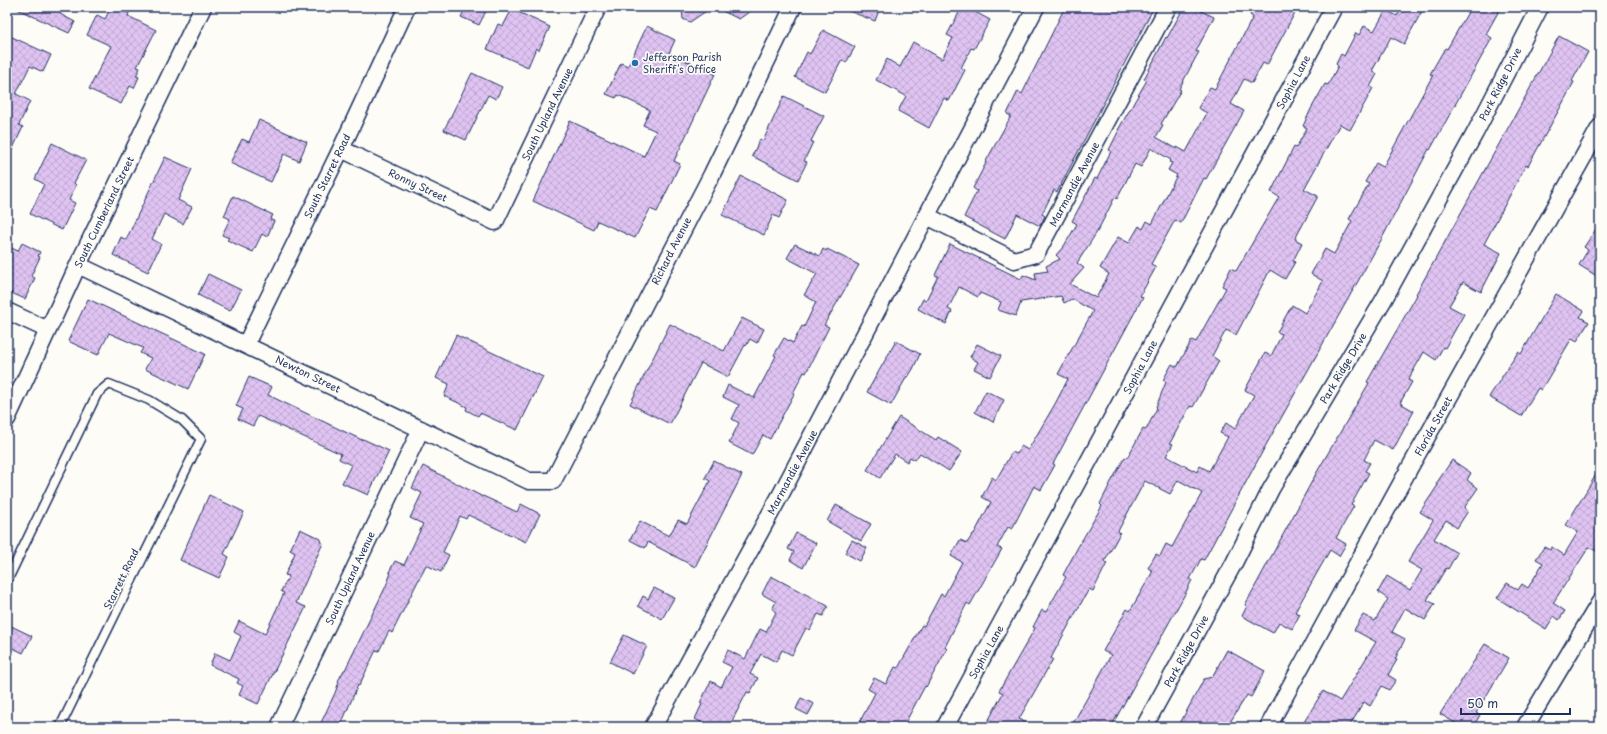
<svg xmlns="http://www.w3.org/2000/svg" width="1607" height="734" font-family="'Playpen Sans',sans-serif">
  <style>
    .building { fill: url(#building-cross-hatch); stroke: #1b2f5e; fill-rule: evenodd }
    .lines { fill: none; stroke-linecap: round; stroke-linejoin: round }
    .lane-casing { stroke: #1b2f5e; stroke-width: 11 }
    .street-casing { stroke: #1b2f5e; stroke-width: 19 }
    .lane { stroke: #fdfcf7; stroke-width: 8 }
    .street { stroke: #fdfcf7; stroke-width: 16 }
    .poi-dot { fill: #1f6fb2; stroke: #fdfcf7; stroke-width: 1.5 }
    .labels { text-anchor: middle; stroke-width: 3.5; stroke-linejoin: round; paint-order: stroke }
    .poi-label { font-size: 10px; fill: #1b2f5e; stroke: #fdfcf7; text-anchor: start }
    .street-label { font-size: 10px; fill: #1b2f5e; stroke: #fdfcf7 }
  </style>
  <defs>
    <pattern id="building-cross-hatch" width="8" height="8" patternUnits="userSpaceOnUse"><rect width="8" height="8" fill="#dfc3f2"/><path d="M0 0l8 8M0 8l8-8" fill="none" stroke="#bfa8d2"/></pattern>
  </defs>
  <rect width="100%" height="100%" fill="#fdfcf7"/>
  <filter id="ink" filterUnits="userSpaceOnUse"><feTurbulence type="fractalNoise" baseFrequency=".025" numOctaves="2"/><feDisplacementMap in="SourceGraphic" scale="8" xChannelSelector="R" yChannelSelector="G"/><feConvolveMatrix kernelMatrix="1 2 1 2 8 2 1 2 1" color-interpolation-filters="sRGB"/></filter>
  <g filter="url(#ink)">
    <path class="building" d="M13 7H64L60 14 75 22 69 33Z
      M111 7H115L129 13 128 16 156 30 137 67 140 68 136 76 139 77 134 88 130 86 121 104 89 89 111 46 87 35 97 15 105 19Z
      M466 7H488L479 25 461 17Z
      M682 7H712L690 22 683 19Z
      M714 7H756L739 19Z
      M841 7H869L879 10 875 21 841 8Z
      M962 7H966L990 20 974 49 971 48 961 68 965 70 949 101 944 98 929 128 898 111 906 96 876 80 887 59 900 67 913 42 942 59 953 38 947 35Z
      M1065 7H1154L1057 192 1054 190 1042 214 1045 216 1040 226 1017 214 1005 239 964 217 977 191 973 188 986 163H985L1011 116 1007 114 1018 91 1022 94Z
      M1184 7H1203L1201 11 1214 17 1196 51 1199 52 1196 57 1179 89 1181 90 1161 124 1163 125 1156 137 1177 149V147L1186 152 1207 113 1198 108 1210 87 1215 89 1253 17 1250 15 1255 7H1298L1267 65 1263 63 1252 83 1244 79 1231 104 1244 111 1206 179 1204 178 1181 223 1175 220 1151 264 1156 267 1140 296 1143 297 1053 464 1055 465 1041 490 1034 486 1012 529 1008 527 997 547 1002 549 970 605 967 603 945 647 947 649 926 687 925 686 903 727H857L875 693 868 689 874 678 886 684 895 667 898 668 922 625 924 626 941 594 944 596 962 562 951 556 960 540 967 543 973 534H974L991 502 982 497 992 477 996 480 1012 452 1017 454 1021 446 1028 450 1055 404 1068 379 1058 374 1093 311 1072 299 1064 303 1061 296 1021 302 1016 316 998 310 1001 302 980 293 978 297 959 287 948 309 952 311 946 324 918 309 923 299 926 300 938 276 935 275 950 244 1021 279 1023 275 1036 280 1035 273 1048 271 1046 266 1060 259 1056 255 1064 246 1077 224 1072 221 1095 178 1097 179 1111 151 1109 150 1119 130H1118L1147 80 1144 79 1166 37 1167 38ZM1151 148 1171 160 1169 162 1172 163 1168 170 1177 175 1152 224 1147 221 1143 229 1139 226 1129 243 1118 237 1100 268 1109 274 1096 298 1070 284 1084 268 1077 263 1097 232 1115 197 1117 199 1135 164 1141 167Z
      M1402 7H1414L1422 11 1404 44 1391 37 1372 71 1377 74 1370 87 1373 88 1366 101 1350 130 1340 124 1304 189 1318 196 1295 239 1302 243 1293 261 1295 262 1285 279 1270 270 1236 335 1226 330 1212 356 1219 361 1193 407 1190 406 1170 443 1173 444 1166 456 1197 472 1200 466 1209 471 1213 464 1228 437 1220 433 1226 423 1235 429 1254 395 1245 390 1265 353 1271 356 1282 334 1277 332 1292 305 1305 313 1323 281 1311 274 1325 249 1334 254 1352 221 1349 219 1369 184 1365 182 1376 163 1383 167 1433 75 1430 74 1445 48 1447 49 1471 7H1501L1486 34 1492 38 1430 150 1429 149 1380 242 1266 445 1204 560 1201 559 1190 579 1192 580 1185 594 1111 727H1071L1111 655 1103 651 1127 609 1130 611 1153 571 1148 568 1156 554 1160 556 1166 544 1172 547 1202 493 1178 480 1170 494 1145 481 1141 488 1118 531 1120 533 1105 561 1107 563 1093 591 1089 589 1065 632 1051 658 1053 659 1019 719 1034 727H985L1003 693 999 691 1035 628 1033 627 1042 610 1046 612 1066 577 1063 575 1078 547 1102 506 1100 504 1111 482 1125 457 1127 458 1143 429 1145 430 1147 428 1157 408 1156 407 1166 382 1163 380 1172 364 1177 367 1192 340 1196 342 1226 288 1222 286 1231 268 1236 271 1279 197 1271 192 1294 147 1296 148 1307 128 1303 126 1311 109 1325 84 1328 85 1338 66 1336 64 1341 54 1344 56 1356 33 1359 35 1364 26 1374 31 1386 10 1397 16Z
      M512 9 550 27 539 50 536 48 528 67 487 49 498 24 503 26Z
      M647 26 675 40 669 53 715 74 674 161 680 164 657 212 650 209 635 238 598 221 594 230 533 201 570 121 644 156 656 131 643 125 650 110 618 95 616 98 606 94 621 63 628 66Z
      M823 30 855 47 846 63 842 60 825 92 795 77 807 52 810 54Z
      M1559 36 1588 52 1572 81 1574 82 1560 108 1528 166 1526 165 1484 244 1501 253 1481 292 1463 282 1449 306 1464 314 1445 348 1443 347 1436 360 1424 352 1408 380 1412 382 1400 403 1414 411 1393 450 1374 440 1364 460 1370 463 1365 471 1369 473 1351 505 1354 506 1336 538 1346 544 1339 556 1330 550 1295 612 1300 614 1292 629 1279 622 1273 633 1242 616 1247 606 1245 605 1317 472 1369 383 1367 382 1417 295 1416 294Z
      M12 37 51 55 43 72 30 66 16 94 30 101 19 125 23 127 7 161V47Z
      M472 73 502 87 496 99 488 95 466 140 444 130Z
      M784 96 824 116 811 141 813 142 804 161 807 162 798 180 752 156 760 139 763 141Z
      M259 120 307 142 299 161 284 154 271 182 230 163 242 139 249 142Z
      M52 143 86 160 74 183 76 185 69 200 75 203 62 230 30 214 44 184 35 179Z
      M165 157 192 169 178 200 192 207 183 224 164 214 152 239 161 244 148 272 113 255 121 237 126 240Z
      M741 176 788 200 779 218 773 215 764 235 722 215Z
      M233 196 273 215 270 220 274 221 267 237 262 234 253 252 227 240 229 238 222 235 230 219 224 216Z
      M1600 223V278L1579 265 1588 250 1584 247Z
      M22 243 40 252 38 256 40 257 31 276 35 278 25 299 7 291V246L18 251Z
      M795 244 820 256 823 249 826 251 827 249 859 265 824 325 829 327 806 373 804 372 793 393 794 394 770 439 763 435 752 455 729 443 739 423 732 419 739 405 723 397 728 385 754 398 776 356 774 355 784 338 793 343 802 326 804 327 816 302 804 295 817 274 787 258Z
      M208 274 241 290 230 311 198 295Z
      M1556 294 1584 311 1580 317 1589 322 1577 341 1572 338 1541 390 1538 388 1521 416 1489 397 1518 352 1521 354Z
      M88 299 205 354 188 389 145 369 151 358 140 353 143 348 109 333 98 355 68 341Z
      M742 318 764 329 757 343 750 339 746 346 745 345 728 377 701 363 670 424 630 404 670 324 724 351Z
      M456 335 543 377 517 430 480 413 478 416 466 410 467 407 444 396 449 384 436 378Z
      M896 341 920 354 913 369 908 377 907 376 891 405 867 392Z
      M977 344 1001 356 990 377 974 369 978 362 970 357Z
      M249 377 272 387 268 395 362 440 363 439 389 451 368 495 342 483 351 465 339 459 341 454 258 416 253 426 238 419 243 409 236 406Z
      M986 391 1004 400 993 422 975 412Z
      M899 417 936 440 938 437 962 452 949 471 920 453 915 460 910 457 907 462 895 454 880 478 867 470Z
      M1452 460 1471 473 1467 480 1478 488 1464 508 1468 511 1457 528 1446 520 1434 539 1457 553 1448 569 1446 568 1427 600 1435 604 1425 620 1405 608 1392 632 1405 639 1395 659 1397 660 1388 675 1396 680 1389 690 1382 686 1370 706 1364 702 1349 727H1301L1323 691 1340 701 1376 642 1354 630 1363 615 1375 621 1388 599 1378 592 1387 576 1410 590 1422 570 1408 562 1433 520 1420 512 1438 485 1436 484Z
      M714 461 742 475 695 567 648 542 645 548 630 540 640 521 669 536 678 520 687 524 710 481 705 478Z
      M423 466 483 497V496L517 512 521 504 540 514 526 542 468 515 466 519 460 516 443 552 449 555 441 572 426 565 392 633 389 631 379 651 376 650 359 686 358 685 340 727H319L335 693 339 682 338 681 344 670H345L386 586 391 573 389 572 395 561 404 565 423 524 410 518 422 493 412 488Z
      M1600 468V553L1589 547 1553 603 1565 611 1559 620 1554 616 1546 629 1497 598 1507 583 1518 590 1522 584 1528 588 1543 563 1536 559 1544 547 1550 550 1552 547 1564 555 1578 532 1566 525Z
      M209 495 244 512 224 554 229 557 219 578 180 560Z
      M836 505 871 524 861 541 827 521Z
      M300 529 321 539 320 542 323 543 296 603 306 607 258 704 239 695 243 686 237 683 239 679 210 665 215 653 230 660 241 636 234 632 239 621 265 634 284 593 281 591 289 576 285 575 295 553 290 550Z
      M796 533 816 543 803 568 790 560 794 552 788 549Z
      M852 540 867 548 860 561 845 553Z
      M771 576 828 606 823 616 818 614 810 630 806 628 792 655 782 650 776 662 761 654 750 674 758 678 750 693 747 692 729 727H711L695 719 702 704 700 703 711 681 721 687 732 667 722 662 728 650 745 659 760 629 766 632 776 612 772 609 776 602 762 594Z
      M654 588 674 598 662 619 638 606 643 596 648 599Z
      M7 624 32 636 23 653 7 645Z
      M624 635 647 646 633 674 610 662Z
      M1485 644 1509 658 1476 713 1480 715 1473 727H1462L1440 714Z
      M1227 650 1265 671 1251 697 1247 695 1227 727H1178L1204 679 1212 677Z
      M801 698 814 704 808 715 796 709Z"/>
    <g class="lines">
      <g class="lane-casing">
        <path id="lane" d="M7 581 97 394 109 384 149 400 182 420 201 439 60 727"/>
      </g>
      <g class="street-casing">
        <path id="street" d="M341 149 495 222 598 7
          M927 216 1014 260 1036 254 1168 7
          M78 265 529 481H553L712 174 793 7
          M7 311 48 330
          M246 344 341 149 407 7
          M7 419 78 265 203 7
          M279 727 421 429
          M653 727 781 494 1036 7
          M945 727 1334 7
          M1144 727 1234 563 1271 489 1383 301 1475 133 1540 7
          M1268 727 1409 469 1600 127
          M1525 727 1600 602"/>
      </g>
      <use href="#lane" class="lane"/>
      <use href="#street" class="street"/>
    </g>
  </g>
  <circle class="poi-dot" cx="635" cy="63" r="4"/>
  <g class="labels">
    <g class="poi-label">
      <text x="643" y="61">Jefferson Parish<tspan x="643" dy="12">Sheriff's Office</tspan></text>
    </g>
    <g class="street-label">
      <text transform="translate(1293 82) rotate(-62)" y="4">Sophia Lane</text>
      <text transform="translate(1500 84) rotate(-63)" y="4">Park Ridge Drive</text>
      <text transform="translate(547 114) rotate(-64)" y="4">South Upland Avenue</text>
      <text transform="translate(327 176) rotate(-64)" y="4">South Starret Road</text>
      <text transform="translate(1074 184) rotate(-62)" y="4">Marmandie Avenue</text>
      <text transform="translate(418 185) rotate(25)" y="4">Ronny Street</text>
      <text transform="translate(104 212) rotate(-64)" y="4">South Cumberland Street</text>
      <text transform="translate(671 251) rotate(-63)" y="4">Richard Avenue</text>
      <text transform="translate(1140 367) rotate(-62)" y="4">Sophia Lane</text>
      <text transform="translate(1343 368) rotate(-59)" y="4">Park Ridge Drive</text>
      <text transform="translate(308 374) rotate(26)" y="4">Newton Street</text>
      <text transform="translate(1433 426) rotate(-61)" y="4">Florida Street</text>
      <text transform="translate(792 472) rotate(-62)" y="4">Marmandie Avenue</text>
      <text transform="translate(350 578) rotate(-65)" y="4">South Upland Avenue</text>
      <text transform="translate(121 579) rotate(-64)" y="4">Starrett Road</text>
      <text transform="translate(1186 651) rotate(-61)" y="4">Park Ridge Drive</text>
      <text transform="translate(986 652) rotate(-61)" y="4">Sophia Lane</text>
    </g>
  </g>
  <rect width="1607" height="734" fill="none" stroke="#fdfcf7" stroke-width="24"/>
  <rect x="12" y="12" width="1583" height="710" fill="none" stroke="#1b2f5e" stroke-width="1.5" filter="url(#ink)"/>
  <path d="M1461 708v6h109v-6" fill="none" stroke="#1b2f5e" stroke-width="2"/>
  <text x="1467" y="708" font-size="12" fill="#1b2f5e" stroke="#fdfcf7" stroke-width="3" paint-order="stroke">50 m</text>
</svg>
